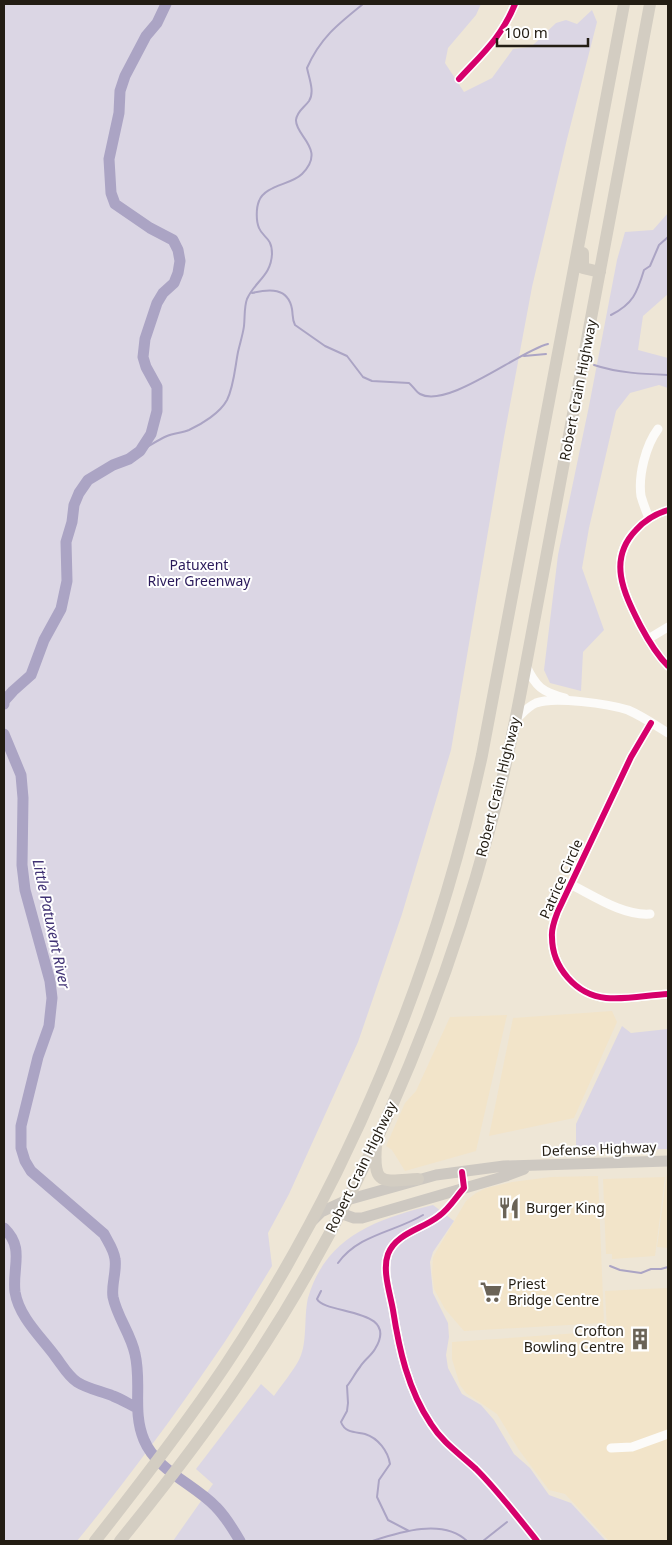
<svg xmlns="http://www.w3.org/2000/svg" width="672" height="1545" font-family="'Noto Sans',sans-serif">
  <style>
    .built { fill: #f2e4c9 }
    .green { fill: #dbd6e4 }
    .lines { fill: none; stroke-linecap: round; stroke-linejoin: round }
    .stream { stroke: #aba4c4; stroke-width: 2 }
    .river { stroke: #aba4c4; stroke-width: 11 }
    .minor { stroke: #fcfbf9; stroke-width: 9 }
    .major { stroke: #cdc8c1; stroke-width: 11 }
    .highway { stroke: #d3cdc2; stroke-width: 12 }
    .cycleway-casing { stroke: #fff; stroke-width: 9 }
    .cycleway { stroke: #d6006c; stroke-width: 6 }
    .labels { text-anchor: middle; stroke-width: 4; stroke-linejoin: round; paint-order: stroke }
    .street-label { font-size: 14px; fill: #231d13; stroke: #fff }
    .park-label { font-size: 14px; fill: #2a1a5a; stroke: #fff }
    .poi-label { font-size: 14px; fill: #231d13; stroke: #fff; text-anchor: start }
    .water-label { font-size: 15px; font-style: italic; fill: #403274; stroke: #fff }
  </style>
  <rect width="100%" height="100%" fill="#eee6d6"/>
  <path class="built" d="M612 1011 617 1022 574 1118 489 1136 513 1018Z
    M507 1015 476 1151 405 1171 392 1150 386 1146 405 1103 416 1091 450 1017Z
    M667 1173H668V1248L657 1247Z
    M598 1176 604 1323 464 1331 445 1309 434 1289 432 1273 433 1257 466 1201 476 1193 486 1188 512 1182 551 1177Z
    M665 1177 655 1256 612 1259V1254H606L603 1179Z
    M668 1288V1541H609L565 1494 549 1490 519 1450 497 1414 466 1393 460 1385 452 1359V1342L607 1331 605 1291Z"/>
  <path class="green" d="M4 4H481L476 15 448 48 445 63 464 92 492 78 513 49 531 47 556 23 566 20 577 24 592 10 597 22 567 139 532 287 504 437 451 750 402 914 358 1042 289 1194 268 1233 272 1266C253 1297 234 1329 213 1359 170 1422 125 1482 77 1541H4Z
    M668 213V294L643 316 638 350 668 358V388L659 385 630 393 616 411 589 528 582 568 604 630 583 652 581 691 550 683 544 670 558 555 589 406 617 260 625 232 653 230Z
    M622 1026 631 1033 668 1029V1149L576 1151V1124Z
    M433 1205 454 1221 433 1252 430 1262 433 1293 448 1323 449 1337 446 1355 448 1368 462 1394 481 1405 494 1420 514 1454 530 1468 549 1495 571 1503 606 1541H173L213 1484 196 1469 261 1384 274 1396C281 1386 298 1365 301 1355 307 1340 304 1314 308 1298 326 1236 377 1219 433 1205Z"/>
  <g class="lines">
    <path class="stream" d="M252 293C269 289 288 287 292 309 293 315 292 319 295 325L325 346 347 356 363 377 372 381 409 383C413 386 416 392 420 394 448 409 519 351 548 344
      M611 315C633 304 637 293 644 270L650 266 659 245 668 237
      M524 356 546 354
      M594 365C618 373 643 374 668 375
      M140 451C149 446 158 440 167 436 174 433 182 433 189 430 202 424 220 413 227 400 234 386 235 367 238 352 240 343 243 334 244 326 245 317 244 307 247 299 255 281 271 276 272 254 272 237 263 238 259 228 256 221 256 208 259 201 265 185 291 185 302 174 327 149 295 136 296 120 297 111 304 108 309 101 315 92 309 78 307 68 320 38 338 24 363 4
      M338 1263C359 1234 395 1232 423 1215
      M610 1266 620 1270 641 1273 651 1269H661L668 1267
      M321 1291 317 1299C325 1315 401 1307 375 1349 371 1356 364 1360 360 1367 355 1373 352 1380 347 1386L348 1403 347 1411 341 1422C345 1433 355 1432 365 1434 378 1438 388 1451 390 1464L379 1480 377 1497 388 1520 409 1531
      M372 1541C400 1532 443 1518 467 1541
      M483 1541 507 1522"/>
    <path class="river" d="M4 704V701L13 691 31 675 44 640 61 609 67 581 66 542 72 522 74 505 79 493 88 480 113 465 129 459 140 451 151 434 157 411V387L146 367 143 357 145 339 157 303 163 293 174 283 178 273 180 261 178 250 173 240 150 228 115 204 111 193 109 159 119 113 120 91 125 76 146 36 157 23 166 4
      M4 734 21 775 23 798 22 865 25 890 50 981 52 998 49 1026 38 1057 21 1126V1148L25 1161 31 1171 104 1234C108 1242 114 1250 115 1259 117 1271 111 1285 113 1297 117 1317 131 1334 135 1354 142 1383 132 1412 144 1440 157 1471 194 1484 216 1507 226 1517 233 1529 240 1541
      M4 1228C25 1248 12 1267 15 1292 19 1317 41 1337 55 1356 62 1365 68 1376 77 1382 88 1389 101 1391 113 1396 121 1399 129 1404 137 1408"/>
    <path class="minor" d="M459 79C483 53 501 38 515 4
      M668 510C655 514 645 520 636 530 607 560 624 593 640 625 648 640 656 654 668 666
      M649 518C646 511 643 503 641 496 638 475 646 445 658 429
      M648 639 668 627
      M526 666C536 687 542 692 565 698
      M515 720C522 714 527 707 536 703 554 696 609 704 628 710 642 716 655 725 668 733
      M651 723 631 757 558 911C555 919 551 928 552 937 552 967 576 995 606 998 626 1000 648 995 668 994
      M570 884C594 896 623 916 650 914
      M462 1172 464 1188C456 1197 449 1209 439 1216 423 1229 396 1233 388 1254 382 1270 390 1293 393 1310 399 1349 408 1390 431 1424 443 1443 460 1454 476 1469 498 1491 518 1517 537 1541
      M611 1448 632 1447 668 1434"/>
    <path class="major" d="M340 1213 354 1218H362L506 1176 524 1169
      M313 1220 321 1212 347 1200 436 1175 504 1166 668 1161"/>
    <path class="highway" d="M583 253V268L600 272
      M376 1145C373 1187 382 1181 418 1179
      M95 1541C140 1484 184 1427 225 1366 348 1181 435 972 482 755L624 4
      M120 1541C163 1488 205 1434 243 1377 355 1211 437 1023 489 831 502 784 512 738 521 691L650 4"/>
    <g class="cycleway-casing">
      <path id="cycleway" d="M459 79C483 53 501 38 515 4
        M668 510C655 514 645 520 636 530 607 560 624 593 640 625 648 640 656 654 668 666
        M651 723 631 757 558 911C555 919 551 928 552 937 552 967 576 995 606 998 626 1000 648 995 668 994
        M462 1172 464 1188C456 1197 449 1209 439 1216 423 1229 396 1233 388 1254 382 1270 390 1293 393 1310 399 1349 408 1390 431 1424 443 1443 460 1454 476 1469 498 1491 518 1517 537 1541"/>
    </g>
    <use href="#cycleway" class="cycleway"/>
  </g>
  <defs>
    <g id="restaurant-bare" transform="scale(1.725)"><path d="M-5-6h1v4h1v-4h1v4h1v-4h1v5L-1.5 .5V6h-2V.5L-5-1ZM5-6V6H3V1.5H1.5Q1.5-4 5-6Z" fill="#6a6357" stroke="#fff" stroke-width="2.5" paint-order="stroke"/></g>
    <g id="supermarket-bare" transform="scale(1.725)"><path d="M-6-5.5h2.5l.6 2H6L4.5 2H-2.5L-4.4-4H-6ZM-1.5 3.2a1.3 1.3 0 1 0 .1 0ZM3 3.2a1.3 1.3 0 1 0 .1 0Z" fill="#6a6357" stroke="#fff" stroke-width="2.5" paint-order="stroke"/></g>
    <g id="building-bare" transform="scale(1.725)"><path d="M-4-6H4V6H1V3H-1V6H-4ZM-2.5-4.3h1.7v1.8h-1.7ZM.8-4.3h1.7v1.8H.8ZM-2.5-1h1.7V.8h-1.7ZM.8-1h1.7V.8H.8Z" fill="#6a6357" stroke="#fff" stroke-width="2.5" paint-order="stroke"/></g>
  </defs>
  <g fill-rule="evenodd">
    <use href="#restaurant-bare" x="509" y="1208"/>
    <use href="#supermarket-bare" x="491" y="1292"/>
    <use href="#building-bare" x="640" y="1339"/>
  </g>
  <g class="labels">
    <g class="street-label">
      <text transform="translate(578 390) rotate(-79)" y="5">Robert Crain Highway</text>
      <text transform="translate(498 787) rotate(-76)" y="5">Robert Crain Highway</text>
      <text transform="translate(561 879) rotate(-66)" y="5">Patrice Circle</text>
      <text transform="translate(599 1149) rotate(-2)" y="5">Defense Highway</text>
      <text transform="translate(361 1167) rotate(-64)" y="5">Robert Crain Highway</text>
    </g>
    <g class="park-label">
      <text x="199" y="570">Patuxent<tspan x="199" dy="16">River Greenway</tspan></text>
    </g>
    <g class="poi-label">
      <text x="526" y="1213">Burger King</text>
      <text x="508" y="1289">Priest<tspan x="508" dy="16">Bridge Centre</tspan></text>
      <text x="624" y="1336" text-anchor="end">Crofton<tspan x="624" dy="16">Bowling Centre</tspan></text>
    </g>
    <g class="water-label">
      <text transform="translate(51 924) rotate(78)" y="5">Little Patuxent River</text>
    </g>
  </g>
  <rect width="672" height="1545" fill="none" stroke="#231d13" stroke-width="10"/>
  <path d="M497 38v8h91v-8" fill="none" stroke="#231d13" stroke-width="2.5"/>
  <text x="504" y="38" font-size="15" fill="#231d13" stroke="#ffffff" stroke-width="4" paint-order="stroke">100 m</text>
</svg>
